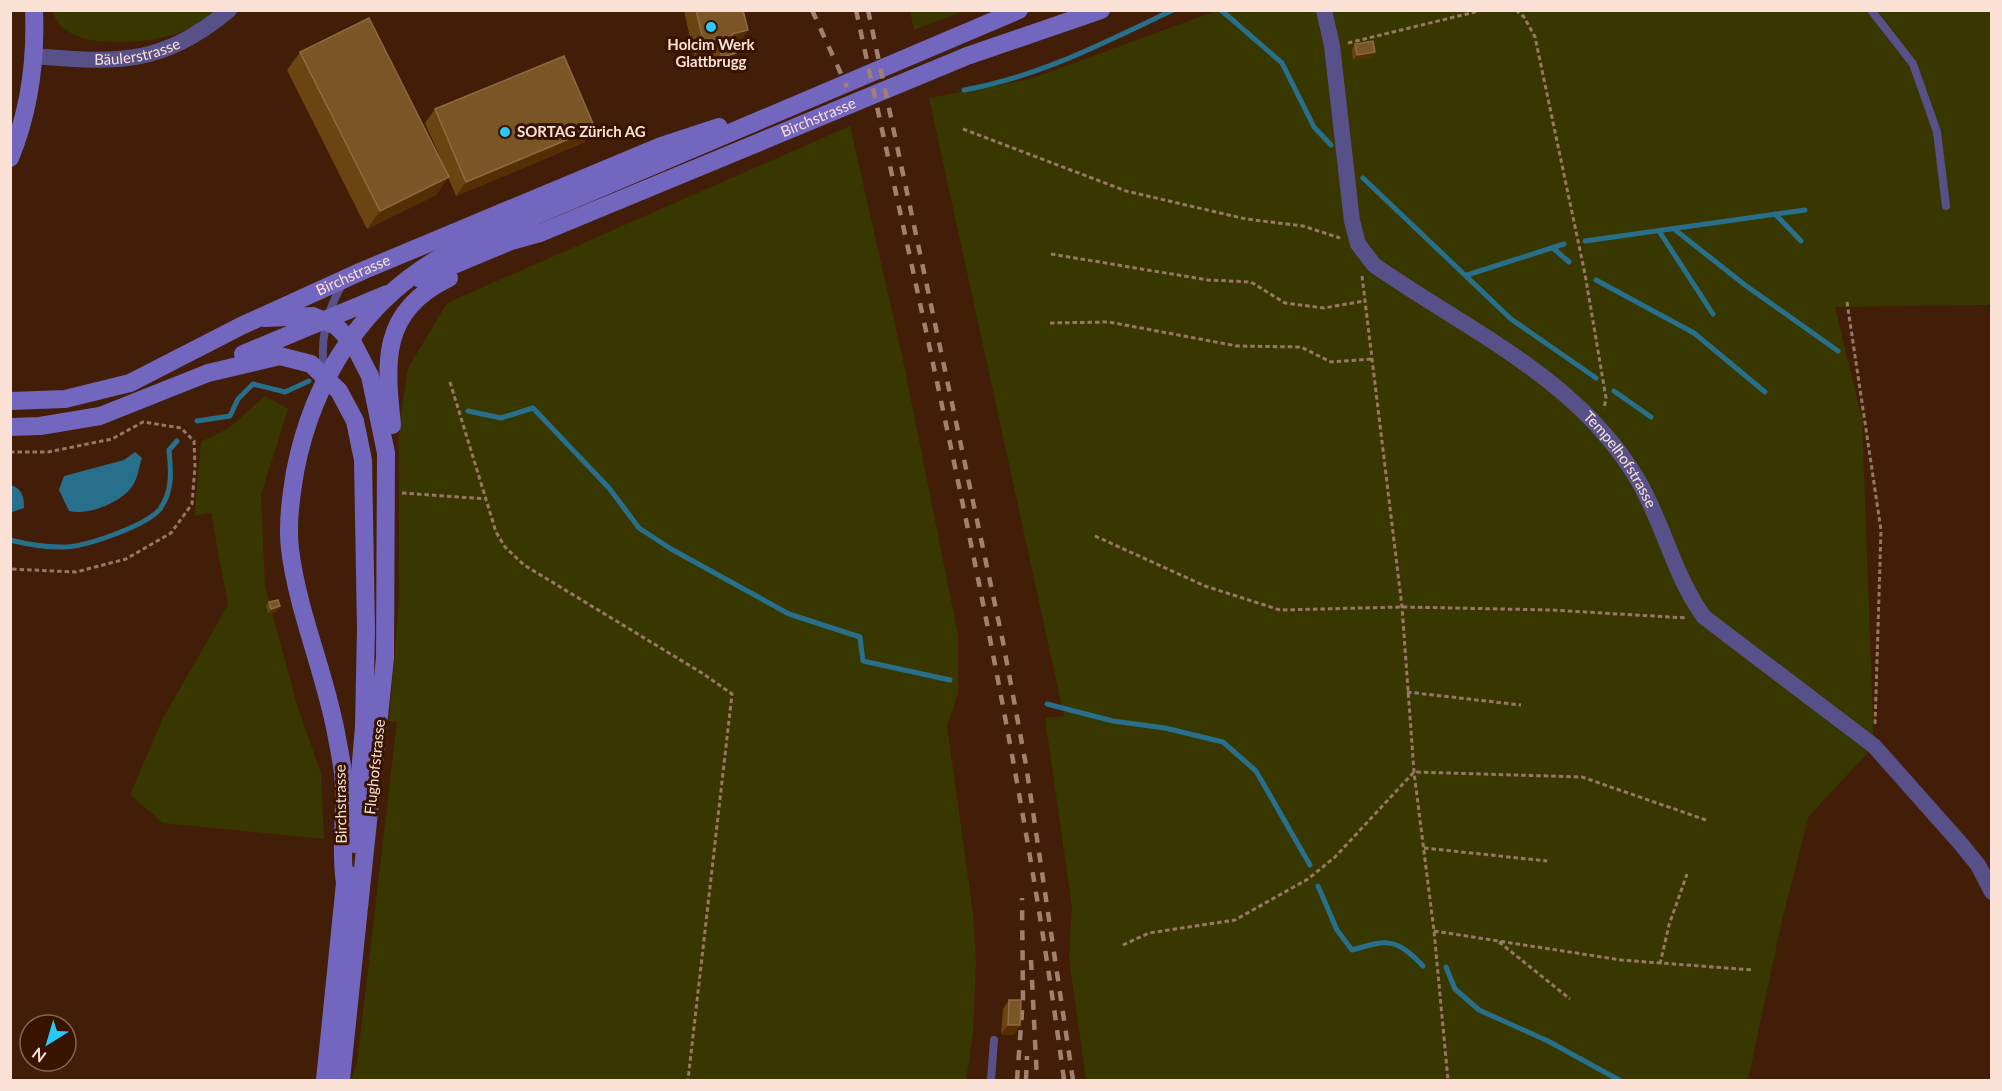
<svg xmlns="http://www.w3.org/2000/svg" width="2002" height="1091" font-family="Lato,sans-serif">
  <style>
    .green { fill: #393700 }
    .water { fill: #276f8b }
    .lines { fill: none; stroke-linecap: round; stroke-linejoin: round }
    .stream { stroke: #276f8b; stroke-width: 5 }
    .path { stroke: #977766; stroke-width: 3; stroke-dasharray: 4.5 3; stroke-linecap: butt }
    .lane { stroke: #585189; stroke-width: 8 }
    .street { stroke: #585189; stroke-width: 16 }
    .secondary { stroke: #7366bf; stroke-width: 18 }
    .rail { stroke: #a08170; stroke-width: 4.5; stroke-dasharray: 10 10; stroke-linecap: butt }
    .wall { fill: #6b4511 }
    .shaded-wall { fill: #542e04 }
    .building { fill: #7a5626; stroke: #8e6b41; stroke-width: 1.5 }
    .poi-dot { fill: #29c8ff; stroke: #371300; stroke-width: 2 }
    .labels { text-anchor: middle; stroke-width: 6; stroke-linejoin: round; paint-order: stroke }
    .poi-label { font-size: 15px; font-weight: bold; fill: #fbe1d5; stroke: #371300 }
    .street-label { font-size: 15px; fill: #fbe1d5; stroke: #371300 }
  </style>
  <rect width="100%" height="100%" fill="#421d07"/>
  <path class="green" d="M53 11H219C206 18 193 28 178 33 148 44 62 53 53 11Z
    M910 11V10L964 11 914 30Z
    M1216 11H1991V305L1835 307 1862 419 1874 746 1809 816 1782 920 1748 1080H1086L1069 959 1072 907 1045 718 1064 716 929 98 1030 79Z
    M850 126 903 360 958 635V693L947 726 973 913 976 960 973 1033 966 1080H351L357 1063 397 722 389 721 399 601V426L408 368 447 303Z
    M265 396 288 409 261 495 265 586 297 705 321 773 324 839 163 823 130 795 163 718 228 605 211 513 194 516 201 442 229 428Z"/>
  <path class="water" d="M135 452 142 458C139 466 138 478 133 485 123 502 88 516 69 511L59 490 64 476 124 460Z
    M10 485C22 488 24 496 24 508L12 512Z"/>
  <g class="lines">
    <path class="stream" d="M1221 10 1282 63 1314 127 1331 145
      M964 90C1039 77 1105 42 1173 10
      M1363 178 1511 319 1596 378
      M1775 214 1801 241
      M1674 229 1745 285 1838 351
      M1659 231 1713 314
      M1585 241 1805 210
      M1553 248 1569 262
      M1467 275 1564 244
      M1596 280 1694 333 1765 392
      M1614 391 1651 417
      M468 411 501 418 533 408 609 488 639 528 671 549 789 614 860 637 863 661 950 680
      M197 421 230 416 238 399 253 384 285 392 309 381
      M10 540C26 544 45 547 61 547 83 548 146 526 160 509 173 491 171 471 169 450L177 441
      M1047 704 1113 721 1165 728 1223 742 1256 771 1310 865
      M1318 886 1337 930 1352 950C1388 939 1396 938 1423 966
      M1446 967 1455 989 1479 1010 1548 1041 1619 1080"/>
    <path class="path" d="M1516 10 1524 17 1535 37 1585 274 1606 398 1604 409
      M1348 43 1483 10
      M963 129 1126 191 1246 219 1303 226 1340 238
      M1051 254 1208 280 1251 282 1285 303 1324 308 1364 301
      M1362 276 1402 607 1414 772 1434 931 1448 1080
      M1847 302 1881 530 1875 726
      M1050 323 1109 322 1237 346 1301 347 1331 362 1372 359
      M450 382 496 532 505 547 524 565 702 673 732 694 688 1080
      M10 452H48L112 439 143 422 181 428 194 441 195 466 192 504 171 533 126 559 76 572 10 569
      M402 493 487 499
      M1095 536 1205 586 1280 610 1402 607 1551 610 1687 618
      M1407 692 1521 705
      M1424 848 1547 861
      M1434 931 1621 960 1753 970
      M1499 942 1570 999
      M1123 945 1149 933 1235 920 1308 879 1335 857 1414 772 1582 777 1706 820
      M1660 964 1669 925 1687 874"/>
    <path class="lane" d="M1871 10 1913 64 1937 132 1946 206
      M324 372C320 338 326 314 342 284
      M991 1080 994 1040"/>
    <g class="street">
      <path id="s1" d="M1324 10 1332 46 1352 221 1358 244 1374 265C1467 330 1580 379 1639 482 1664 525 1674 576 1704 617L1874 746 1961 844 1978 865 1992 892"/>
      <path id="s2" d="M33 56C117 63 161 66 229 10"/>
    </g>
    <g class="secondary">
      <path d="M10 158C29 112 36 60 34 10"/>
      <path id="s3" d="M420 279 511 241 540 233 967 56 1101 10"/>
      <path d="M264 318 313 316 336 326 353 343 370 376 386 453 385 658 341 1080"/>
      <path d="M243 354 387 294"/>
      <path id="s4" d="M10 401 65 399 130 383 241 326 362 271 661 146 719 127"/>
      <path d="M392 425C385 360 381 311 449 278"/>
      <path d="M10 427 40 426 100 416 208 373 280 356 311 364 339 391 355 421 363 460 366 629 364 727 354 844"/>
      <path d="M345 883C340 851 345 820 344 788 344 771 340 755 337 738 326 674 298 614 290 549 287 524 291 497 295 472 313 378 365 296 452 251L1019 10"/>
      <path d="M325 1080 345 883 348 874"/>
    </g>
    <path class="rail" d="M812 10 847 87
      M856 10C933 366 1016 720 1064 1080
      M868 10 1003 642 1026 765 1073 1080
      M1031 960 1037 1080
      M1017 1080 1023 998 1022 898
      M1026 1080 1027 1056"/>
  </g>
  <path class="wall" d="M684 10H743L748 30 738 43 734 44 736 53 727 67 712 71 708 53 694 56Z
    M1355 44 1375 52 1372 57 1353 60 1352 49Z
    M300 52 443 164 425 123 435 109 585 142 456 196 448 177 436 195 367 229 287 70Z
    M269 602 277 611 268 613 266 606Z
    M1009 1000 1020 1025 1014 1035 1001 1034 1003 1009Z"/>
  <path class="shaded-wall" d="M748 30 738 43 722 47 732 34Z
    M717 39 708 53 694 56 704 43Z
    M1375 52 1372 57 1353 60 1357 55Z
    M736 53 727 67 712 71 722 57Z
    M595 128 585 142 456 196 466 182Z
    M449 177 436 195 367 229 380 211Z
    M280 606 277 611 268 613 271 609Z
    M1008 1025H1020L1014 1035 1001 1034Z"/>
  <path class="building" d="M696 10H743L748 30 732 34 736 53 722 57 717 39 704 43Z
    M369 18 449 177 380 211 300 52Z
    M1373 41 1375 52 1357 55 1355 44Z
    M564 56 595 128 466 182 435 109Z
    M278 600 280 606 271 609 269 602Z
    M1009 1000H1021L1020 1025H1008Z"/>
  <g class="poi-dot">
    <circle cx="711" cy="27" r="6"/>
    <circle cx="505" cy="132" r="6"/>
  </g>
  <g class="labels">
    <g class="poi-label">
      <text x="711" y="50">Holcim Werk<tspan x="711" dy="17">Glattbrugg</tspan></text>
      <text x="517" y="137" text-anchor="start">SORTAG Zürich AG</text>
    </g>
    <g class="street-label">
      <text dy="5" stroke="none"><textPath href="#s2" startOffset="105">Bäulerstrasse</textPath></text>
      <text dy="5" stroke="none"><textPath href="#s3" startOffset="430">Birchstrasse</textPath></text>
      <text dy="5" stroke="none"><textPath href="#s4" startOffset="370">Birchstrasse</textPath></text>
      <text dy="5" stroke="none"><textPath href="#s1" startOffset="580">Tempelhofstrasse</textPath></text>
      <text transform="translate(375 767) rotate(-84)" y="5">Flughofstrasse</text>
      <text transform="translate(341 804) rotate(-91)" y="5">Birchstrasse</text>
    </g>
  </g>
  <rect width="2002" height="1091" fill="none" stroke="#fbe1d5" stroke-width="24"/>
  <g transform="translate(48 1043) rotate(217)"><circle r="28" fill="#371300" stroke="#856555" stroke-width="1.5"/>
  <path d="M0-4.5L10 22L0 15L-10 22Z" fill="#29c8ff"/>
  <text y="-9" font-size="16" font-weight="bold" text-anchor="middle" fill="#fbe1d5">N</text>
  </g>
</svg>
